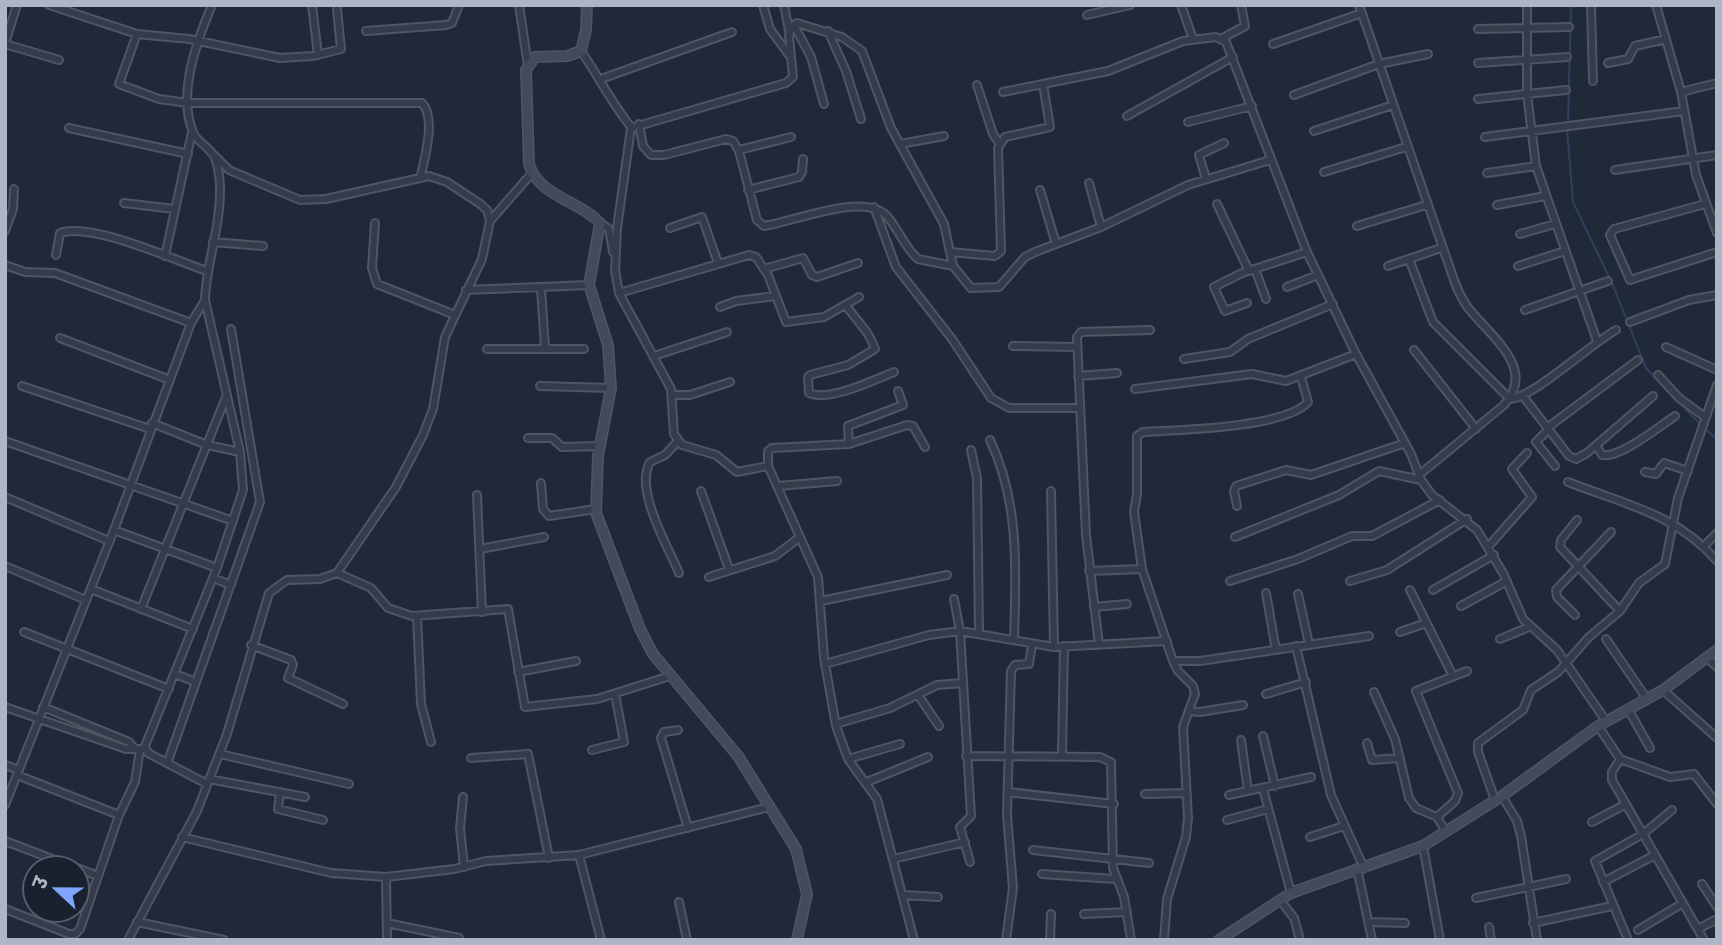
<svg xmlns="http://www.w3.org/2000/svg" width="1722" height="945" font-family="Poppins,'Noto Sans Devanagari',sans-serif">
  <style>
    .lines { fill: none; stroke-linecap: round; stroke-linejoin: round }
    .stream { stroke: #32405f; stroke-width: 2 }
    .street-casing { stroke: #4e5664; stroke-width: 10 }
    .secondary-casing { stroke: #4e5664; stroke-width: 12 }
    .street { stroke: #343b4a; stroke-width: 6 }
    .secondary { stroke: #424a5d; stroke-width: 9 }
  </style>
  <rect width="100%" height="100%" fill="#202939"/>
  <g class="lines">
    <path class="stream" d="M1568 123 1571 5
      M1567 129 1573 202 1612 283 1646 368 1701 425
      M1705 429 1717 439"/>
    <g class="street-casing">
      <path id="street" d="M49 5 137 34 189 39 280 58 313 56 341 49 337 9
        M312 5 318 55
        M519 5 528 66
        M763 5 770 29 789 55
        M784 5 789 31
        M1181 5 1193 39
        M1359 5 1454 280C1457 289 1461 297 1466 305 1486 333 1539 367 1504 405L1419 475
        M1527 5V94L1536 166 1597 341
        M1591 5 1593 81
        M1656 5 1681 92 1696 175 1717 233
        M1087 15 1130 5
        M794 25 811 57 824 104
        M1478 29 1569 27
        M366 31 446 25 452 23 459 5
        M828 31 846 71 861 119
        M137 34 119 84 159 99 188 103H422C436 118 425 157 421 175
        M1221 39 1245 26 1241 5
        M5 43 17 5
        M5 44 59 60
        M1273 44 1362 13
        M581 51C599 77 611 102 631 127
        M1478 63 1567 57
        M1608 63 1628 59 1635 46 1666 39
        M601 79 732 32
        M977 85 993 134 999 143
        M1003 92 1108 71 1183 41 1216 37 1226 42 1307 252 1356 354 1411 454 1421 480 1432 495 1477 530 1503 573 1523 619 1557 650 1606 721
        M1681 92 1717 83
        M1294 95 1379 64 1428 54
        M1478 99 1566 90
        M1127 116 1233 57
        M1188 122 1252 106
        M639 124 643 146 651 155H664L726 139 733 141 739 151 757 220 764 226C793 222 863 192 886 215 898 228 904 247 918 259L953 266
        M69 128 188 154
        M1314 131 1393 105
        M1485 137 1684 111
        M900 144 944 136
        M739 150 791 137
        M1615 170 1717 155
        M1324 172 1406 147
        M1487 173 1536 166
        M1206 179 1199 155 1224 143
        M1089 183 1101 227
        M748 190 799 177 802 172 803 159
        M1040 190 1056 244
        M124 203 174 209
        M1217 204 1249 271
        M1705 204 1614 229 1610 235 1630 280 1717 252
        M1497 205 1545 196
        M874 207 896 267 952 339 991 398 1009 408H1080
        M490 221 532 173
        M375 223 372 268 377 284 455 315
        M600 223 609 229 613 252
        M1357 226 1426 205
        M670 228 702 217 718 263
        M5 231 13 209 14 189
        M1520 234 1555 224
        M213 242 263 246
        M950 252 995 256 1001 251 998 148 1005 137 1050 127 1043 84
        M56 255 60 233C92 222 174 260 207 271
        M165 256 192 132
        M1409 259 1433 322 1510 399C1534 397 1589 345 1616 330
        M5 265 25 272 55 273 191 323
        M1388 266 1441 248
        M1518 266 1565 251
        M764 269 803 258 812 275 817 277 858 263
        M1255 269 1266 299
        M615 270 619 293 671 389 674 434 682 445 716 455 737 472 768 466 818 577 824 658 836 726 848 759 877 799 914 940
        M615 272 617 228 631 128 786 83 793 77 789 36 792 26 797 23 842 37 862 51 891 128 944 224 953 266 971 288 999 287 1025 257 1035 252 1101 227 1188 185 1270 160
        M1287 287 1318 275
        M541 289 545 348
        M466 290 589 285
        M619 293 749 255 756 257 768 275 786 322 824 317 859 297
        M1247 303 1225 311 1214 287 1242 273 1307 252
        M846 305C856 321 869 330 875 349L848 365 810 375 808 377 809 393C829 402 874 380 894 372
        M720 307 736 301 775 296
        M1525 310 1608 281
        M1630 322 1689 300 1717 295
        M60 338 170 380
        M1013 346 1077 347
        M1666 347 1717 370
        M487 349H584
        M1414 350 1476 429
        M654 356 727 332
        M1184 359 1230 352 1248 339 1333 304
        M1658 375 1679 398 1705 417
        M1078 376 1117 373
        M22 386 150 429
        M540 386 611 388
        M1135 389 1252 374 1286 381 1356 354
        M672 395H690L730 382
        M1523 396 1569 456 1576 459 1587 453 1653 396
        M152 423 207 445 240 452
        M1547 428 1638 360
        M1548 430 1536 442 1555 466
        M528 438H552L562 447 600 446
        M990 440C1020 503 1016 572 1014 640
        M5 441 233 521
        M678 441 665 455 650 462C634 490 668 546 679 573
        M849 444 848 426 903 405 898 391
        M1596 445 1602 455C1619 459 1660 426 1675 416
        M971 450 977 478 979 632
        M768 466V451L772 448 849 444 907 425 913 426 925 447
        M1645 472 1656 474 1664 463 1688 471
        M1568 482C1624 504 1677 514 1717 561
        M541 483 543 509 549 516 596 509
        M778 486 837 481
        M701 491 729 569
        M1051 491 1054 647
        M477 495 482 612
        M5 497 109 541
        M1237 506 1234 491 1236 486 1286 470 1311 475 1405 443
        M1577 520 1561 540 1560 547 1620 611
        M114 530 217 568
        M1235 537 1339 495 1379 471 1421 480
        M1704 546 1717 533
        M1488 547 1532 497 1512 469 1527 453
        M480 549 544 537
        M5 566 86 600
        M1089 571 1142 569
        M337 573 371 588 388 608 412 616 508 609 525 707 597 699 670 676
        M709 577 775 556 800 537
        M213 578 231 585
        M1230 581 1298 559 1352 536H1372L1440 500
        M1350 581 1387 570 1467 519
        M91 589 193 629
        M1410 590 1453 676
        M1433 590 1494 555
        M1266 593 1276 650
        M1298 594 1309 644
        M954 599 960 631 971 816 960 827 970 862
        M821 601 947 575
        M1461 606 1507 581
        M1094 607 1127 604
        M141 609 226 397
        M1575 615 1557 597 1556 590 1611 532
        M417 616 421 704 431 742
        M24 632 169 689
        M1400 632 1426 623
        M1500 639 1529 627
        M1606 639 1647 699
        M251 645 291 660 293 665 288 678 343 704
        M1099 645 1086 535 1077 337 1081 332 1150 330
        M1296 646 1331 795 1363 866
        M1706 657 1717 667
        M1173 661H1200L1369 636
        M825 664 929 635 960 631 1054 647 1167 641
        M518 672 576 661
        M175 674 196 682
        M1663 690 1717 738
        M1374 692 1395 739 1409 798 1416 808 1437 817 1446 832
        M1266 694 1306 682
        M918 695 939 726
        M5 707 126 749H143
        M43 707 129 742 134 748
        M1628 709 1650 748
        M1189 711 1200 712 1243 705
        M836 724 890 708 937 685 963 683
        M1598 726 1620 759 1670 777 1694 774 1717 804
        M678 730 664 732 661 738 688 828
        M1263 736 1275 786
        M1241 740 1248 791
        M1367 743 1372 760 1400 758
        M592 750 624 742 615 694
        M220 754 349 784
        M1062 755 1064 646
        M966 756 1100 757 1111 762 1113 868 1124 897 1131 940
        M471 758 528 754 549 858
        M848 759 900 744
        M1620 759 1612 772V780L1704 940
        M168 761 260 502 231 329
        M5 765 19 770
        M17 775 119 815
        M209 779 305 797
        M867 782 928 757
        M207 784 148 753 145 746 217 568 243 490 240 452 205 300C206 263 221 226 220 188 220 179 218 164 214 156 209 147 197 142 193 132 177 94 197 40 212 5
        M1263 789 1291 893
        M280 792 278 809 323 820
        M1008 792 1114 804
        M1145 794 1186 793
        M1229 795 1311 777
        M1502 796 1517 821 1521 836 1537 940
        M463 797 460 828 464 867
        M1495 800 1478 752V743L1523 710 1531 690 1558 672 1589 637 1620 611 1639 583 1665 564 1678 498 1717 385
        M5 805 114 530 191 323 205 300
        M1437 817 1455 801 1458 793 1416 691 1467 671
        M1227 820 1268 809
        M1592 822 1626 804
        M182 837 331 873 386 877 454 869 486 861 579 855 769 807
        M1310 837 1344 826
        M5 841 76 868
        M1423 846 1440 940
        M1033 850 1149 863
        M579 855 601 940
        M893 859 965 842
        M77 868 98 876
        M1357 868 1372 940
        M1042 874 1115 879
        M386 877 387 940
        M1603 882 1655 855
        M1702 884 1717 907
        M903 895 938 897
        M1476 898 1566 879
        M1280 900 1294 918 1300 940
        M679 902 687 940
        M5 909 69 934H75L80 929 119 815 135 782 140 749
        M1084 914 1127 912
        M137 922 224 940
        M1369 922 1405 923
        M387 923 459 938
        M1533 923 1612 906
        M1489 927 1491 940
        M1698 929 1717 919
        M1638 930 1683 903
        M128 940 197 811 227 734 269 593 287 580 320 579 337 573 396 487 423 435 433 409 445 337 482 259 490 221 487 210 479 203 447 182 429 176 326 199 300 200 229 170 214 155
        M1006 940 1013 888 1007 815 1011 671 1015 665 1029 664 1032 645
        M1050 940 1051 914
        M1164 940 1167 899 1186 837 1188 818 1183 727 1195 694 1193 686 1178 671 1173 661 1142 569 1134 512 1137 494V436L1143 432C1178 430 1285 428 1308 402L1301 377
        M1628 940 1595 861 1643 834 1672 810"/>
    </g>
    <g class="secondary-casing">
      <path id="secondary" d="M587 5 586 30 581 51 567 56 535 57 526 70 529 164C539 197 579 200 600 223L589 285 608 345 611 388 598 456 596 513 640 629 653 654 738 756 796 849 807 894 797 940
        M1219 940 1291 893 1423 846 1502 796 1598 726 1663 690 1717 650"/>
    </g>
    <use href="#street" class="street"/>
    <use href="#secondary" class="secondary"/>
  </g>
  <rect width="1722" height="945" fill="none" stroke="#aeb6c6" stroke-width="14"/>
  <g transform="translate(56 889) rotate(292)"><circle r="33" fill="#19202e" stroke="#555c6b" stroke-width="2"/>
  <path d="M0-5L12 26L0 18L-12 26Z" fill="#7ea4fb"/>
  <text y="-10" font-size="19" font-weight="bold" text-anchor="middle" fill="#aeb6c6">उ</text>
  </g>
</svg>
